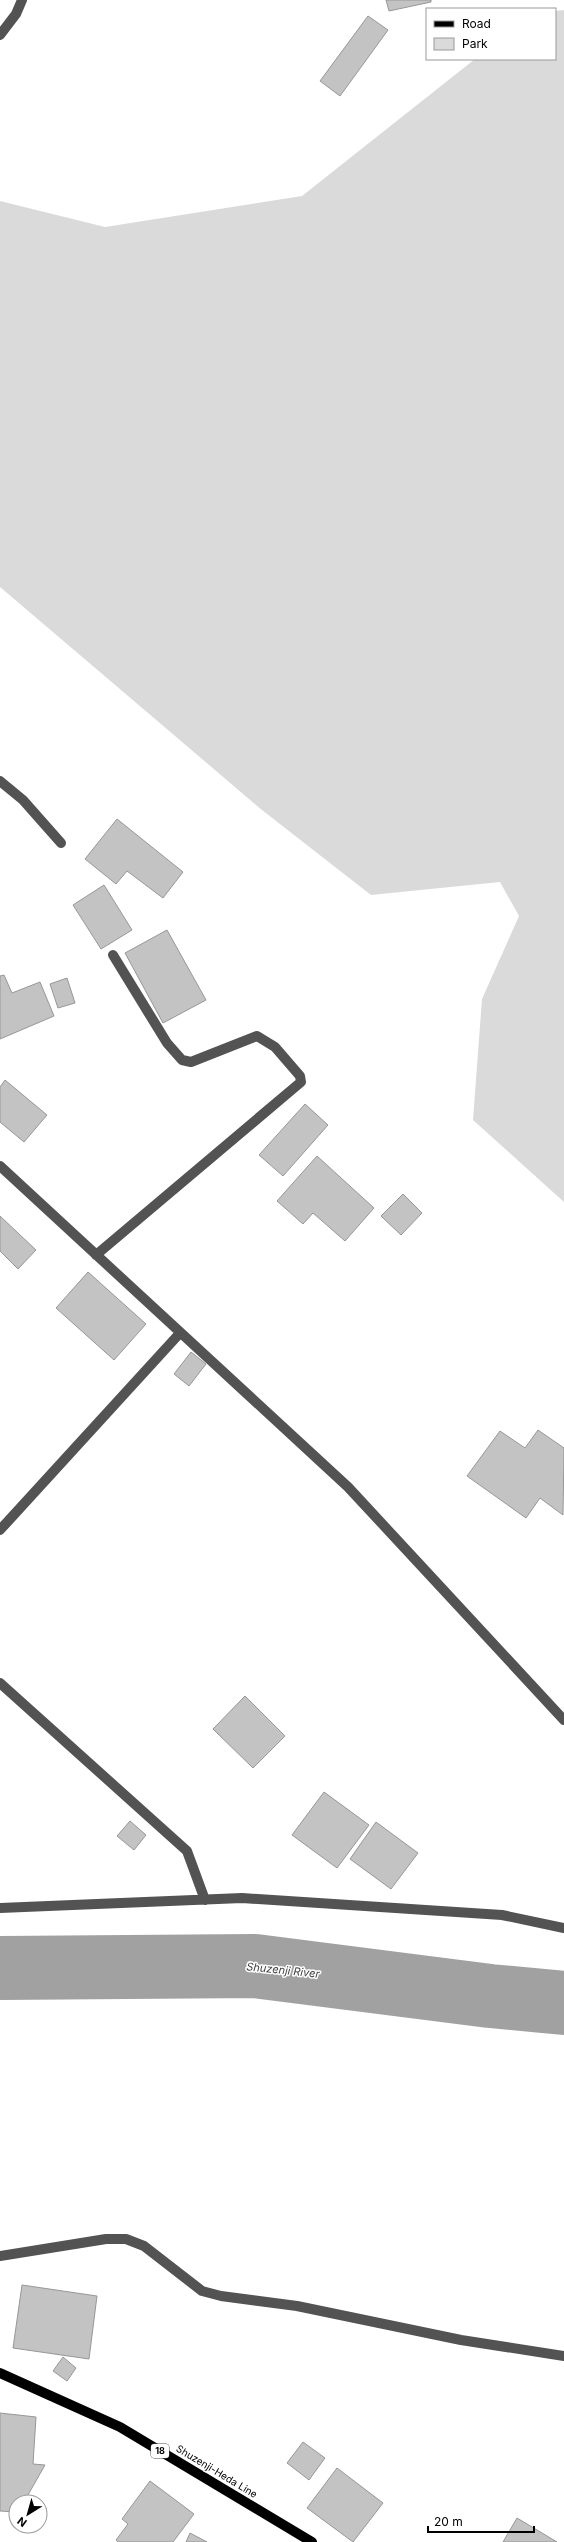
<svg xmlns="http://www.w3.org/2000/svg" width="564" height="2542" font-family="Inter,sans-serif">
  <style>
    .green { fill: #dadada }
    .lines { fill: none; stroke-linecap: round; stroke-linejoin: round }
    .river { stroke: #a1a1a1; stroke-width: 64 }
    .building { fill: #c3c3c3; stroke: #979797 }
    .minor { stroke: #535353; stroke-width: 10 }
    .major { stroke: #000; stroke-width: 10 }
    .labels { text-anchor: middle; stroke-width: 3; stroke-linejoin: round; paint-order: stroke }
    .shield { fill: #fff; stroke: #4c4c4c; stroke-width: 1 }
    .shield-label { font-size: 9px; font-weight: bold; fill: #000 }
    .street-label { font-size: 10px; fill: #000; stroke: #fff }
    .water-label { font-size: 11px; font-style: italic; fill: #424242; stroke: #fff }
  </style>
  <rect width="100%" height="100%" fill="#fff"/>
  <path class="green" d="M564 10V1202L473 1120 482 999 519 916 500 882 371 895 262 810 0 587V201L105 227 302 196 475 59H555V11Z"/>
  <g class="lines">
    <path class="river" d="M0 1968 255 1966 490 1996 564 2003"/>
  </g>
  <path class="building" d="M386 0H431V2L389 11Z
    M368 16 388 30 340 96 320 81Z
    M117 819 183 872 163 898 127 871 116 884 85 859Z
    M104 885 132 930 101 949 73 905Z
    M167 930 206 1000 163 1023 125 953Z
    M4 975 12 993 40 982 54 1016 0 1039V976Z
    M67 978 75 1003 58 1008 50 984Z
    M5 1080 47 1115 24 1142 0 1122V1087Z
    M305 1104 328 1125 283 1176 259 1155Z
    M317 1156 374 1208 345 1241 313 1213 303 1224 277 1201Z
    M403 1194 422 1213 401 1235 381 1216Z
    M0 1216 36 1250 18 1269 0 1251Z
    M88 1272 146 1324 114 1360 56 1308Z
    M191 1352 206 1364 189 1386 174 1374Z
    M538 1430 564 1448 563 1515 540 1498 526 1518 467 1476 500 1431 525 1448Z
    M245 1696 285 1736 253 1768 213 1729Z
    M324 1792 369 1825 337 1868 292 1835Z
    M130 1821 146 1835 134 1850 117 1836Z
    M376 1822 418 1853 391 1889 350 1859Z
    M22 2285 97 2296 89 2359 13 2348Z
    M63 2357 76 2368 67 2381 53 2371Z
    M0 2413 36 2417 33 2464 45 2465 24 2502H16V2512L0 2511Z
    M303 2442 325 2458 309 2480 287 2463Z
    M337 2468 383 2503 353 2542 307 2508Z
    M150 2481 194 2514 173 2542H118L116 2540 128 2524 122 2519Z
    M517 2518 557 2542H503Z
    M190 2533 207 2542H186Z"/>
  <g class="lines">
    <path class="minor" d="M0 35 16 14 22 0
      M0 781 23 800 61 843
      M0 1166 348 1487 564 1720
      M96 1255 301 1082 300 1076 275 1047 257 1036 191 1062 182 1060 167 1043 113 955
      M0 1530 180 1333
      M0 1683 187 1851 205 1900
      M0 1908 242 1898 502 1915 564 1928
      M0 2256 106 2239H126L144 2246 202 2291 221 2296 297 2306 461 2340 564 2356"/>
    <path class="major" d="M0 2373 120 2427 312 2542"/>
  </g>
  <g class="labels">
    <rect class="shield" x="151" y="2444" width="18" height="14" rx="3"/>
    <g class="shield-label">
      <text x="160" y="2454">18</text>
    </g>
    <g class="street-label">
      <text transform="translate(217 2471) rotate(31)" y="4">Shuzenji-Heda Line</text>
    </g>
    <g class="water-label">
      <text transform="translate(283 1970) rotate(6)" y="4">Shuzenji River</text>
    </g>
  </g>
  <rect x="426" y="8" width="130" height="52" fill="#ffffff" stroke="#999999"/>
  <rect x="434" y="21" width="20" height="6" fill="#000000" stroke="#999999"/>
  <text x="462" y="28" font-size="12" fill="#000000">Road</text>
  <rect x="434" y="38" width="20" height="12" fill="#dadada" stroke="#999999"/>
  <text x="462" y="48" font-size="12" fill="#000000">Park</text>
  <g transform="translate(28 2514) rotate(217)"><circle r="19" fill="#ffffff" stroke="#999999"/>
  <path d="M0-3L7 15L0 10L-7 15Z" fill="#000000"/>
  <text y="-6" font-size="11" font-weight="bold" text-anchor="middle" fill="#000000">N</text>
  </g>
  <path d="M428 2526v6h106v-6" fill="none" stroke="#000000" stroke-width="2"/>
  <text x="434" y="2526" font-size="12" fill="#000000" stroke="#ffffff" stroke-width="3" paint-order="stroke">20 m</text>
</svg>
